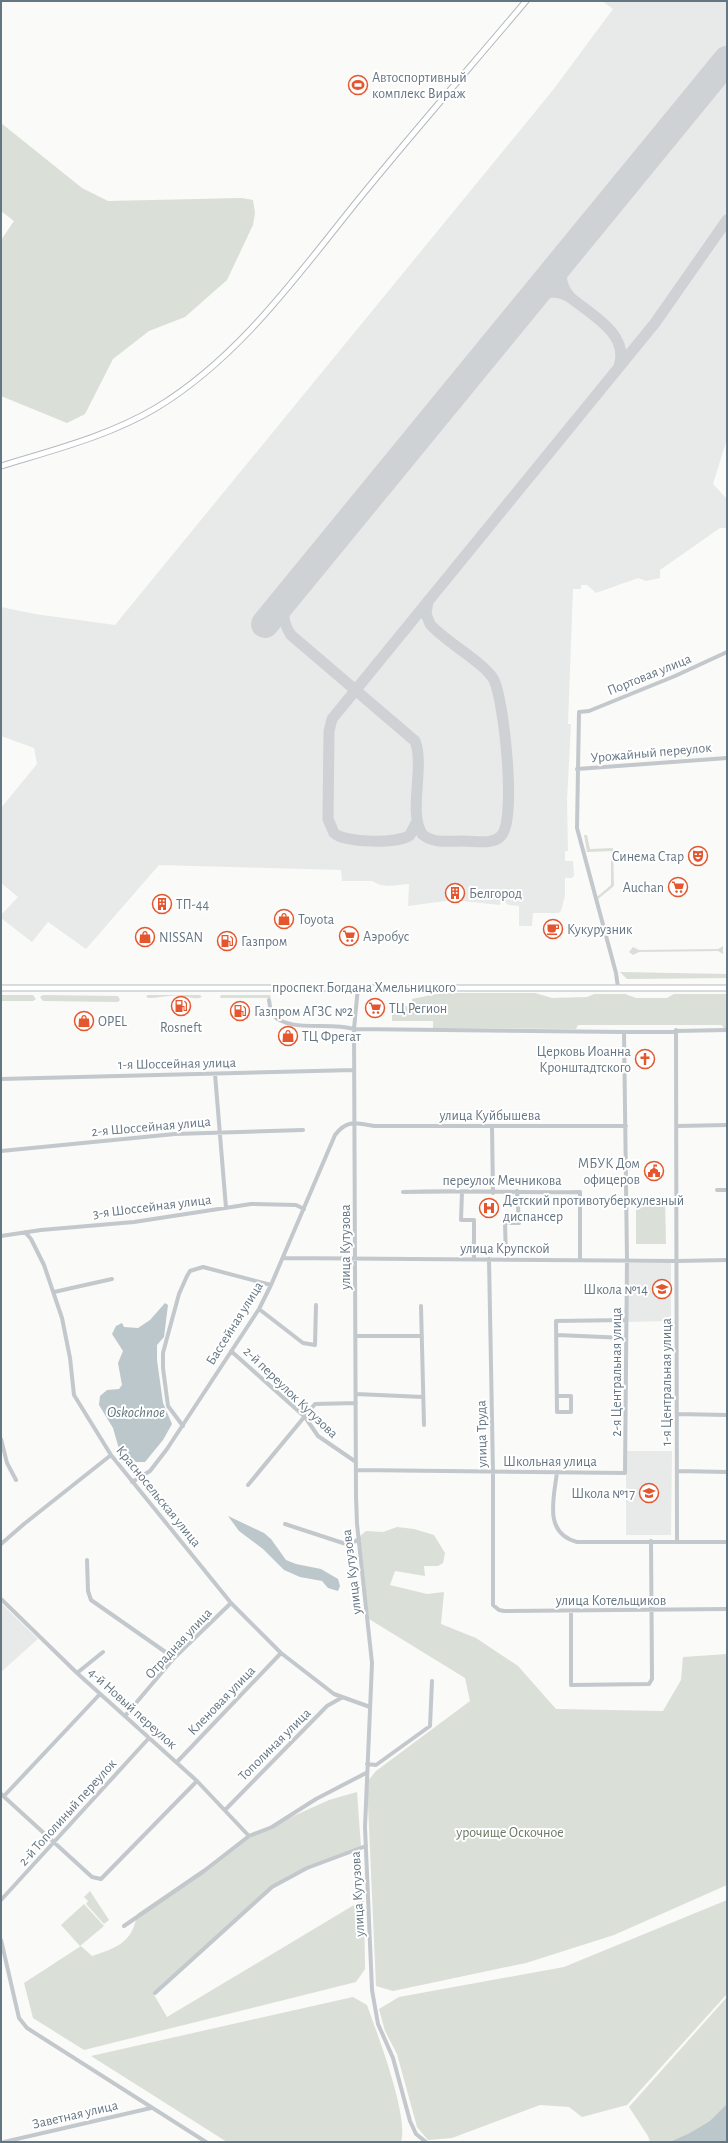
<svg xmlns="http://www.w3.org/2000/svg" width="728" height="2143" font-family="'Alegreya Sans',sans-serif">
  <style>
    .built { fill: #e8e9e9 }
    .green { fill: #dadfd7 }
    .water { fill: #bbc7cb }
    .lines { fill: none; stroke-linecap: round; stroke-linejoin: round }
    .taxiway { stroke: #ced2d4; stroke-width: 11 }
    .runway { stroke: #ced2d4; stroke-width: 28 }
    .major-casing { stroke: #b5babe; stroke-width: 7 }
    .minor { stroke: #c3c8cc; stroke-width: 4 }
    .major { stroke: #fff; stroke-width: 5 }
    .labels { text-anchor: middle; stroke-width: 4; stroke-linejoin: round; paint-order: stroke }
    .poi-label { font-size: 14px; fill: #657683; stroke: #fff; text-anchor: start }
    .street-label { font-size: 14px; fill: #657683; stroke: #fff }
    .park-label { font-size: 14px; fill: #687a64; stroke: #fff }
    .water-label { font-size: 15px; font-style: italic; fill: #60757c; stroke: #fff }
  </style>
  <rect width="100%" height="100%" fill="#fafaf8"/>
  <path class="built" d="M602 1H727V439L713 484 727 499V528H720L660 570V578L646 581 638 578 596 593 587 585H581V589H573L568 724H571L567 800 568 851H565V861H573L574 875 572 878H565V896L561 911 559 913H533L532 926H519V906L509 905 501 900 500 905 453 900 408 906 409 884 389 886 380 885 372 881H342L341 870 159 865 86 949 48 922 32 942 1 918V915L18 897 1 883V808L37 764 34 748 1 736V607L35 614 115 625 553 90 613 9Z
    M625 1263H671V1321L626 1322Z
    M626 1451H672L671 1535H626Z
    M1 1603 38 1639 1 1672Z"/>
  <path class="green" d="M1 123 82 188 108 201 242 198 253 200 255 213 253 225 227 280 185 317 149 331 113 359 85 414 67 423 1 396V240L14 221 1 211Z
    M584 835H587L590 849 613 848 614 886 598 899 597 897 611 885V851L587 852Z
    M723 946V954L718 951 639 952 633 955 629 952 633 947 639 950 718 949Z
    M620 972 727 974V978L627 979Z
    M442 993H535L552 998 587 997 594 994H625L636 998H667L674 994H727V1029H724L722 1025H578L576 1029 433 1028V1021H392V1006H412V999Z
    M1 995H33L36 999 33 1001H1Z
    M43 995 118 996 120 1000 118 1002 43 1001 40 997Z
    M148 995H200L202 997C195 1000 190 997 183 996 171 994 160 998 148 998L146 996Z
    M221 995H270L271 998H221L220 997Z
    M636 1198H665L666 1244H636Z
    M397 1527 414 1529 434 1535 445 1553 443 1563 438 1566H424L425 1576 395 1571 390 1585 427 1594 444 1592 441 1624 476 1638 518 1666 556 1709 663 1711 681 1680 683 1657 727 1654V1885L614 1935 526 1963 393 1991 376 1986 367 1782 376 1771 470 1701 465 1678 369 1619 360 1536 366 1531 383 1532Z
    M357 1792 361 1847 306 1867 271 1886 153 1993 167 2017 364 1899 365 1969 356 1982 84 2050 33 2018 24 1983 81 1946 92 1956C117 1948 133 1942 137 1914L256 1833 329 1800Z
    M90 1891 109 1920 104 1924 86 1904 88 1901 84 1897Z
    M727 1900V1994L627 2105 582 2117 569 2107 540 2105 452 2138 428 2140 417 2127 397 2054 385 2031 379 2009 399 1997 564 1967Z
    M84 1904 104 1926 80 1946 61 1925Z
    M353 1997 367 2005C377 2033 409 2116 401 2142H227L91 2056Z
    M727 1997V2142H650L648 2136 629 2107Z"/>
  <path class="water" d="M165 1303 168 1305 164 1337 157 1345V1360L163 1403 172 1424 163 1440 145 1462H136L119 1449 113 1428 99 1405 100 1396 107 1390 119 1389 122 1385 118 1363 123 1351 112 1334 116 1326 122 1323 124 1327 138 1328 150 1320Z
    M228 1516 264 1533 271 1539 286 1560 296 1564 321 1569 338 1579 340 1586 338 1591 328 1588 322 1581 300 1577 284 1570 263 1549 239 1531Z
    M727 2104V2142H670L690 2133 710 2121Z"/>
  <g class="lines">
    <path class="taxiway" d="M569 253C559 268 558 284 571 298
      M530 301C543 291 557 289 571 298 592 315 630 335 619 366
      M288 596C282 610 282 622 291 635L415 741C425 766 408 812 422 834 433 844 449 841 463 841 475 841 492 845 501 836 517 820 504 701 494 680 485 663 444 641 430 624L426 614 428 601
      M417 821 410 835C398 844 345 843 334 833L328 819 329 731 332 719 655 323 727 220"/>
    <path class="runway" d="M265 624 727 60"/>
    <g class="major-casing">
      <path id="major" d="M1 466C53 450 109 436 156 408 242 356 301 270 363 194 416 129 472 65 526 1
        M1 988H727"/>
    </g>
    <path class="minor" d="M577 769 727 758
      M358 987 354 1029 356 1496 357 1524 372 1663 365 1827 372 1990 378 2024 393 2058 410 2121 416 2134 426 2142
      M618 988 616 973 577 828 579 712 589 711 675 676 727 652
      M269 1000 271 1013C288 1034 329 1021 354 1029L624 1032 727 1030
      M676 1030 677 1541
      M215 1074 226 1208
      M1 1079 354 1070
      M677 1126 727 1125
      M492 1127 493 1193
      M1 1151 175 1134 303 1130
      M717 1190H727
      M403 1192C462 1190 521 1193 580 1192V1260
      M462 1192 461 1220H474V1259
      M25 1232 31 1239 44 1265 62 1318 70 1358 74 1395 111 1455 231 1603 281 1653 334 1694 370 1707
      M1 1236 41 1230 134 1222 251 1204 296 1205 304 1209
      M283 1258 677 1261 727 1260
      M489 1259 493 1472V1605L499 1610 504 1611 727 1609
      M506 1259 505 1223H519L517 1191
      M54 1292 112 1279
      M421 1306 424 1425
      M259 1309 303 1343 315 1345 316 1305
      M557 1335 626 1338
      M356 1336H422
      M231 1351 305 1417 318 1436 356 1462
      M356 1394 423 1397
      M557 1396H571V1412H557L556 1321 626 1320
      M677 1414 727 1415
      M183 1426 168 1406 163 1368V1353L167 1338 179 1294 187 1276 190 1271 203 1267 271 1285
      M1 1439 7 1463 16 1480
      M356 1470 625 1473 627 1260 624 1032
      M677 1471 727 1472
      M557 1472C554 1498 543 1533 577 1542H727
      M132 1482 150 1471 167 1449 259 1309 271 1285 335 1135C347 1119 356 1123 374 1126H626
      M248 1485 315 1404 356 1403
      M285 1524 349 1545 359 1539
      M1 1544 24 1524 111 1455
      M87 1560 88 1591 91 1600 174 1658
      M1 1599 77 1673 197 1781 249 1836
      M571 1611V1685L649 1684 652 1679 651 1541
      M77 1673 103 1652
      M125 1716 174 1658 231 1603
      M177 1762 281 1653
      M367 1764 376 1765 430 1726 432 1681
      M1 1794 92 1877 101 1879 197 1781
      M4 1796 100 1694
      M225 1810 327 1706 341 1698
      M1 1900 149 1738
      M124 1926 204 1871 249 1836 272 1827 316 1799 366 1773
      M1 1940 19 2018 27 2028 206 2142
      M155 1993 272 1887 307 1868 366 1846
      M4 2142 151 2108"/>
    <use href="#major" class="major"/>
  </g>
  <defs>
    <g id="stadium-ring" transform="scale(1)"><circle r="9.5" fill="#fff" stroke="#e4572e" stroke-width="1.5"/><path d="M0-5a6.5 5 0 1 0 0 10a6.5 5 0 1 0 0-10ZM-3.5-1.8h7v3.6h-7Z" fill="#e4572e"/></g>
    <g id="theatre-ring" transform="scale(1)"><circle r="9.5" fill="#fff" stroke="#e4572e" stroke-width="1.5"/><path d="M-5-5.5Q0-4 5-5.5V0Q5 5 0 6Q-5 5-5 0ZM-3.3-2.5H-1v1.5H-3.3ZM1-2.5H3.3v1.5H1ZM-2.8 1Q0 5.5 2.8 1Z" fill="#e4572e"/></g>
    <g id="supermarket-ring" transform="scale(1)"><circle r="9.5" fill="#fff" stroke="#e4572e" stroke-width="1.5"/><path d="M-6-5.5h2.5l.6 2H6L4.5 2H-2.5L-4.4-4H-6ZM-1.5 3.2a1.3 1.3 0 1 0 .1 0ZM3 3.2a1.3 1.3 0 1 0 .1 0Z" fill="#e4572e"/></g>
    <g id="building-ring" transform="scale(1)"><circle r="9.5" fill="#fff" stroke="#e4572e" stroke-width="1.5"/><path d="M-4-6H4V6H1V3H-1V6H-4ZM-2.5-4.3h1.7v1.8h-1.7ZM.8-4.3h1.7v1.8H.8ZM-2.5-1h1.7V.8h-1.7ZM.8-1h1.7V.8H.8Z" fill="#e4572e"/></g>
    <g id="shop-ring" transform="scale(1)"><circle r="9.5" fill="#fff" stroke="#e4572e" stroke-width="1.5"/><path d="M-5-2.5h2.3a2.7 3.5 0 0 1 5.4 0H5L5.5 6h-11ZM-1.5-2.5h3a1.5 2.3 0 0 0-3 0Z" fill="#e4572e"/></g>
    <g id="cafe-ring" transform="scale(1)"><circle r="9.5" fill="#fff" stroke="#e4572e" stroke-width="1.5"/><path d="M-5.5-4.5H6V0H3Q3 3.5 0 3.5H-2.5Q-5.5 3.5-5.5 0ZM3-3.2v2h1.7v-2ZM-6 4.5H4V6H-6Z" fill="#e4572e"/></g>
    <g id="fuel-ring" transform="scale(1)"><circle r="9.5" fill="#fff" stroke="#e4572e" stroke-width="1.5"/><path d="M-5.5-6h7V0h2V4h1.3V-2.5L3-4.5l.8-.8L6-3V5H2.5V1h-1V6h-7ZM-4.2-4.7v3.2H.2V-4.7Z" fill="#e4572e"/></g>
    <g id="church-ring" transform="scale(1)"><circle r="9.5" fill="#fff" stroke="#e4572e" stroke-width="1.5"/><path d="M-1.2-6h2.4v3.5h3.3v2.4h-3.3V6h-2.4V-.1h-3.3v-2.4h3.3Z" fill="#e4572e"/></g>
    <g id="civic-ring" transform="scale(1)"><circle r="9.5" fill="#fff" stroke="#e4572e" stroke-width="1.5"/><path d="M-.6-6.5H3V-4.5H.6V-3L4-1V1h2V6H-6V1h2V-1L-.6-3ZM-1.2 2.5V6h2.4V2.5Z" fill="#e4572e"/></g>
    <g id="hospital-ring" transform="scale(1)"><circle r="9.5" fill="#fff" stroke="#e4572e" stroke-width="1.5"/><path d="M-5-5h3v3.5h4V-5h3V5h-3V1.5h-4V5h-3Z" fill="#e4572e"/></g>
    <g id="school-ring" transform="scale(1)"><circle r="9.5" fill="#fff" stroke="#e4572e" stroke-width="1.5"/><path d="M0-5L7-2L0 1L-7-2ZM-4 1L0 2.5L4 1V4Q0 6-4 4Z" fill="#e4572e"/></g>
  </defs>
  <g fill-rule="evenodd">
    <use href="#stadium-ring" x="358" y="85"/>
    <use href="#theatre-ring" x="698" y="856"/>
    <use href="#supermarket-ring" x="678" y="887"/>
    <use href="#building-ring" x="455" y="893"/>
    <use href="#building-ring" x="162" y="904"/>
    <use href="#shop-ring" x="284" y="919"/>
    <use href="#cafe-ring" x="553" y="929"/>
    <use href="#supermarket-ring" x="349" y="936"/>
    <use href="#shop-ring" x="145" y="937"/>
    <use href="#fuel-ring" x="227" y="941"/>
    <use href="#fuel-ring" x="181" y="1006"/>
    <use href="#supermarket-ring" x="375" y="1008"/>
    <use href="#fuel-ring" x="240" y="1011"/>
    <use href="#shop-ring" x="84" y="1021"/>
    <use href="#shop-ring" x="288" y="1036"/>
    <use href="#church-ring" x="645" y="1059"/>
    <use href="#civic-ring" x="654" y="1171"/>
    <use href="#hospital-ring" x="489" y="1208"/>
    <use href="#school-ring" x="662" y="1289"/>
    <use href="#school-ring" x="649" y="1493"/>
  </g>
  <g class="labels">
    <g class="poi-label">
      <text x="372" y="82">Автоспортивный<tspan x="372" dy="16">комплекс Вираж</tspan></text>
      <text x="684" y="861" text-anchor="end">Синема Стар</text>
      <text x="664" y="892" text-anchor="end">Auchan</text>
      <text x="469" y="898">Белгород</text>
      <text x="176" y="909">ТП-44</text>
      <text x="298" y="924">Toyota</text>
      <text x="567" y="934">Кукурузник</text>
      <text x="363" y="941">Аэробус</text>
      <text x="159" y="942">NISSAN</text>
      <text x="241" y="946">Газпром</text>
      <text x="389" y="1013">ТЦ Регион</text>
      <text x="254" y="1016">Газпром АГЗС №2</text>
      <text x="98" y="1026">OPEL</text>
      <text x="181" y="1032" text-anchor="middle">Rosneft</text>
      <text x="302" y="1041">ТЦ Фрегат</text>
      <text x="631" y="1056" text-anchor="end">Церковь Иоанна<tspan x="631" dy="16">Кронштадтского</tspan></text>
      <text x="640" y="1168" text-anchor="end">МБУК Дом<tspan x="640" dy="16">офицеров</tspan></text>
      <text x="503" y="1205">Детский противотуберкулезный<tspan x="503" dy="16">диспансер</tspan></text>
      <text x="648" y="1294" text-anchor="end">Школа №14</text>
      <text x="635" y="1498" text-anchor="end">Школа №17</text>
    </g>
    <g class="street-label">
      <text transform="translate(649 674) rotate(-22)" y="5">Портовая улица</text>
      <text transform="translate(651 752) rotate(-5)" y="5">Урожайный переулок</text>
      <text x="364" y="992">проспект Богдана Хмельницкого</text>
      <text transform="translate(177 1063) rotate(-1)" y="5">1-я Шоссейная улица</text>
      <text x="490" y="1120">улица Куйбышева</text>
      <text transform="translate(151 1126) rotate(-5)" y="5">2-я Шоссейная улица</text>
      <text x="502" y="1185">переулок Мечникова</text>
      <text transform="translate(152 1206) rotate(-7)" y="5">3-я Шоссейная улица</text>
      <text transform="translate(345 1247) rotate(-90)" y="5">улица Кутузова</text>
      <text x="505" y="1253">улица Крупской</text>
      <text transform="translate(234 1323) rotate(-58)" y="5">Бассейная улица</text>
      <text transform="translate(616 1372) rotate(-90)" y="5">2-я Центральная улица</text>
      <text transform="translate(666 1382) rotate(-90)" y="5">1-я Центральная улица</text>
      <text transform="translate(291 1392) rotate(44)" y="5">2-й переулок Кутузова</text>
      <text transform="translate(481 1434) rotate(-91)" y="5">улица Труда</text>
      <text x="550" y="1466">Школьная улица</text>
      <text transform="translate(159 1496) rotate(51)" y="5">Красносельская улица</text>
      <text transform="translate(351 1572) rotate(-97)" y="5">улица Кутузова</text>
      <text x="611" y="1605">улица Котельщиков</text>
      <text transform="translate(178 1643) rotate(-47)" y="5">Отрадная улица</text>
      <text transform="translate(221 1700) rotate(-46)" y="5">Кленовая улица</text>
      <text transform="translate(133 1708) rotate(42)" y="5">4-й Новый переулок</text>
      <text transform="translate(274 1744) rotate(-45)" y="5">Тополиная улица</text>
      <text transform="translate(67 1812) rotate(-48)" y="5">2-й Тополиный переулок</text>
      <text transform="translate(357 1894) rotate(-93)" y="5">улица Кутузова</text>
      <text transform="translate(75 2114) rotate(-13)" y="5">Заветная улица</text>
    </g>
    <g class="park-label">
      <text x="510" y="1837">урочище Оскочное</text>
    </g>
    <g class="water-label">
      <text x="136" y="1417">Oskochnoe</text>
    </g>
  </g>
  <rect width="728" height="2143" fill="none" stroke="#657683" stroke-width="4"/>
</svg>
